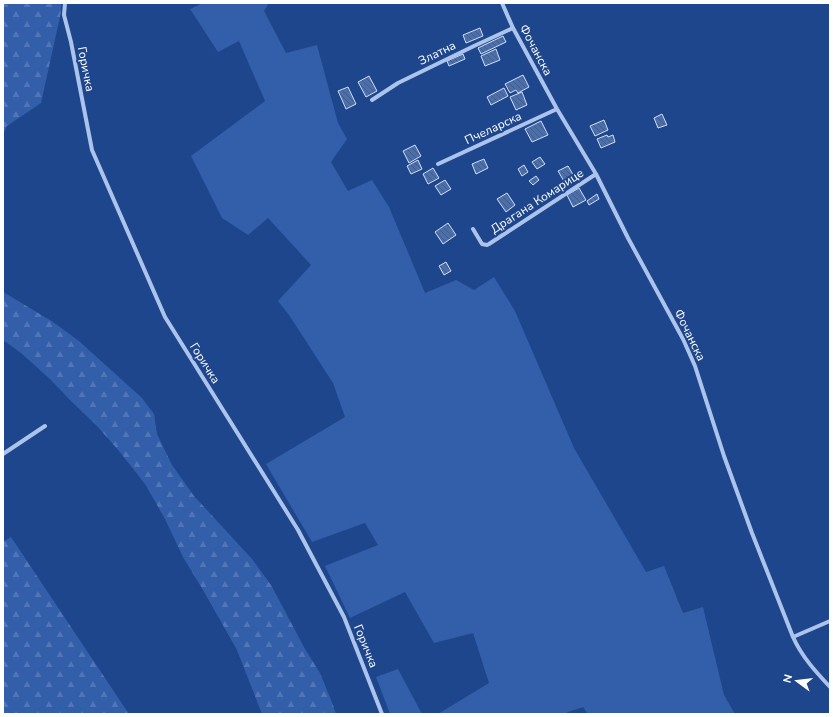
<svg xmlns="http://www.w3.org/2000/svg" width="833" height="717" font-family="'Nunito Sans',sans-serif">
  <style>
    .green { fill: #325eaa }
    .forest { fill: url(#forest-firs) }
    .building { fill: url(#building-back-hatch); stroke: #d1e0f9 }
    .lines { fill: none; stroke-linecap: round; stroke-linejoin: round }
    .minor { stroke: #acc4ec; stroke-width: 4 }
    .labels { text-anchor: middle; stroke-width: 4; stroke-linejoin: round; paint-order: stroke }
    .street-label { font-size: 12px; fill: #fff; stroke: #1e468c }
  </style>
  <defs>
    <pattern id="forest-firs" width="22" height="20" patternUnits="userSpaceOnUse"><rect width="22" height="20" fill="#325eaa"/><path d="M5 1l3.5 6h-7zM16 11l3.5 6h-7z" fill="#5176b7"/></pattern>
    <pattern id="building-back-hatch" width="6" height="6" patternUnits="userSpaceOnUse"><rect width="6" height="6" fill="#476fb4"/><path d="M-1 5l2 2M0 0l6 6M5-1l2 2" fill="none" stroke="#4a5c7b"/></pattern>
  </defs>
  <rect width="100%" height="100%" fill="#1e468c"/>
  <path class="green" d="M203 3H269L264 11 286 53 317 45 338 123 347 139 331 162 348 191 372 180 389 207 425 293 456 280 474 290 494 277 515 311 574 448 646 572 664 566 683 613 703 607 724 695 735 714H588L583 707 568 712 564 714H438L489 683 473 633 434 643 405 592 350 618 325 566 378 545 365 523 312 542 266 464 345 417 333 383 289 315 278 301 311 265 268 218 248 235 222 218 191 156 265 101 239 41 218 52 190 9Z
    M398 669 422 714H390L376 677Z"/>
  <path class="forest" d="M3 3H61V12L41 103 7 126 3 134Z
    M3 290 5 293 53 322 79 341 142 398 154 414 157 434 172 465 194 496 252 559 271 585 305 649 320 673 333 705 336 714H262L237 650 203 590 183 557 165 519 145 484 119 451 96 425 71 401 50 379 21 353 3 340Z
    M11 537 129 714H3V542Z"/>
  <path class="building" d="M480 28 483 36 466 43 463 35Z
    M503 36 506 42 481 54 478 48Z
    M496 49 500 60 485 66 481 56Z
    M463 54 465 59 449 66 447 61Z
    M523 75 529 87 518 93 516 90 510 93 505 84Z
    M369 76 377 91 366 97 358 82Z
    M348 87 356 104 346 109 338 91Z
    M504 88 508 96 491 105 487 97Z
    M522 92 527 105 516 110 510 97Z
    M662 114 667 125 658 128 654 118Z
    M604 120 608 130 595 136 590 126Z
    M541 121 548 135 532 142 525 129Z
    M607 135 608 137 613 135 615 142 601 148 597 139Z
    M415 145 421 156 409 163 403 151Z
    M540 157 545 164 537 169 532 162Z
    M484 159 488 168 476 174 472 164Z
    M418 160 422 169 411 174 407 166Z
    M524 165 528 172 522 176 518 169Z
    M568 166 575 178 565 183 558 171Z
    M433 168 439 178 428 184 423 174Z
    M536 176 539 180 533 185 529 181Z
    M445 180 451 189 441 195 435 186Z
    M579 188 586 200 573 207 567 195Z
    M507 193 515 205 506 212 497 199Z
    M597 194 599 199 589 205 587 201Z
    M448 223 456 235 443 244 435 232Z
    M446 262 451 271 444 275 439 266Z"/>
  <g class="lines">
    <path class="minor" d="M65 3 64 15 71 42 92 150 165 317 298 530 344 617 382 714
      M502 3 513 28 557 109 596 174 628 238 683 339 695 366 724 456 752 533 793 637C802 657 816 672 830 687
      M372 100 398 83 474 46 513 28
      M438 164 557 109
      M473 229 482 244 487 245 489 244 596 174
      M3 454 45 426
      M793 637 830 621"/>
  </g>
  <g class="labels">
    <g class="street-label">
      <text transform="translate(536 50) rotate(62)" y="4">Фочанска</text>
      <text transform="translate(437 53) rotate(-26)" y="4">Златна</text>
      <text transform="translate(86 69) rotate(79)" y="4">Горичка</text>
      <text transform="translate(493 128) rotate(-25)" y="4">Пчеларска</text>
      <text transform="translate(537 201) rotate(-33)" y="4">Драгана Комарице</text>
      <text transform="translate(690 335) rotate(64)" y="4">Фочанска</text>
      <text transform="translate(205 363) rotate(58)" y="4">Горичка</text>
      <text transform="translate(366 646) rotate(68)" y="4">Горичка</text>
    </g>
  </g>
  <rect width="833" height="717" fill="none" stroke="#ffffff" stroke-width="8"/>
  <g transform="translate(797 681) rotate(285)" stroke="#1e468c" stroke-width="3" paint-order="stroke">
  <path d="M0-3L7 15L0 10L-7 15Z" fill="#ffffff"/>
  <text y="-6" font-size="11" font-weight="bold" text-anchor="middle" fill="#ffffff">N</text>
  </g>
</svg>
